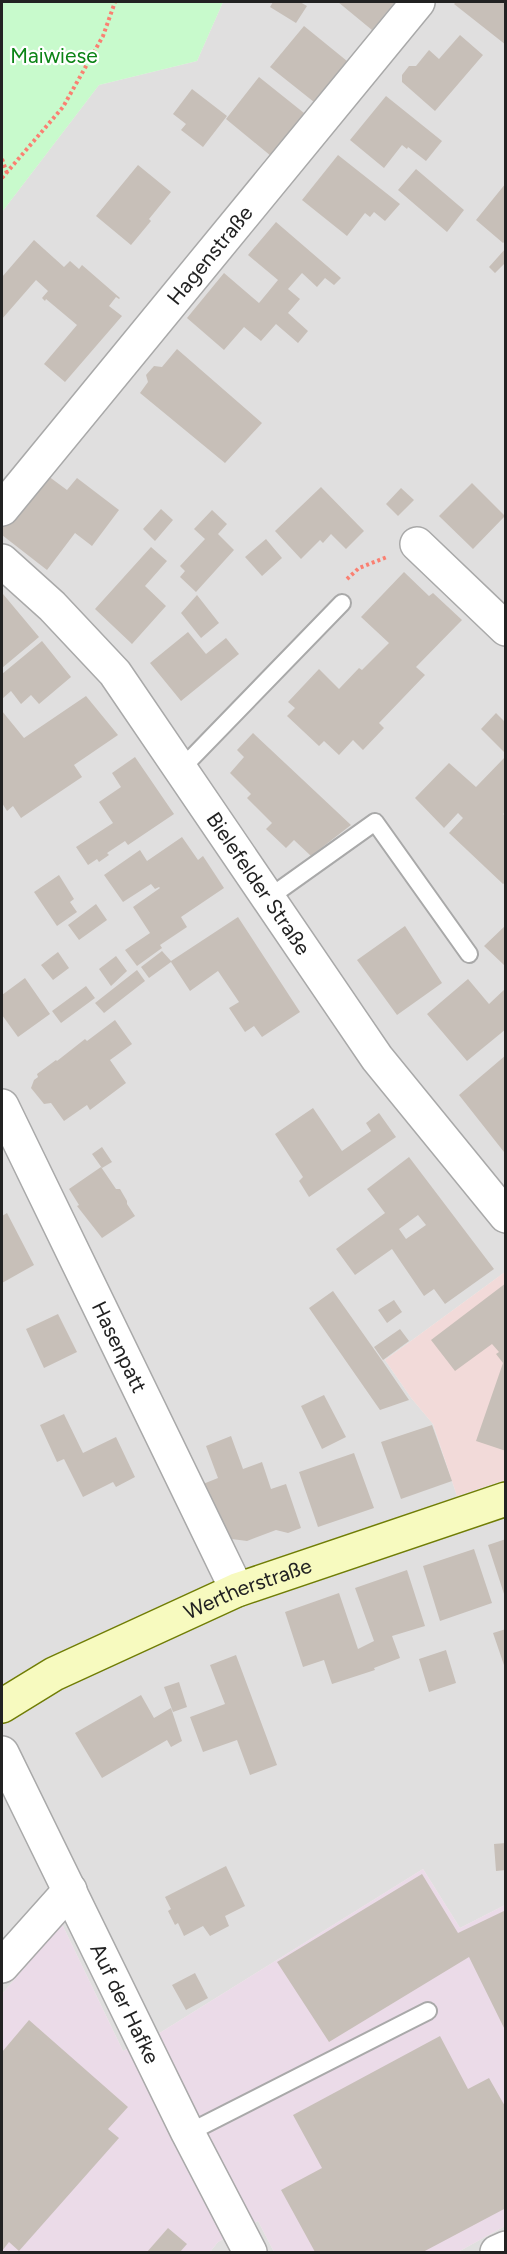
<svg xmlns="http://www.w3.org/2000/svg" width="507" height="2254" font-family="Figtree,sans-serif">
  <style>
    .residential { fill: #e0dfdf }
    .commercial { fill: #f2dad9 }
    .industrial { fill: #ebdbe8 }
    .park { fill: #c8facc }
    .building { fill: #c7bfb8; fill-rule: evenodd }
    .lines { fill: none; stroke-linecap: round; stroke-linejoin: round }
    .service-casing { stroke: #a9a9a9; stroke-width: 20 }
    .minor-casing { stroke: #a9a9a9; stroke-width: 36 }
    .secondary-casing { stroke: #707d05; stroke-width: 36 }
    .path { stroke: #fa8072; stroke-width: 4; stroke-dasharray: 3 3; stroke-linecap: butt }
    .service { stroke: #fff; stroke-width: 16 }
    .minor { stroke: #fff; stroke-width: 33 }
    .secondary { stroke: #f7fabf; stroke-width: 33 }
    .labels { text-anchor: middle; stroke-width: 4.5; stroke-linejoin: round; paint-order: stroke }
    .park-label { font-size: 21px; fill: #0c8416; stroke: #fff }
    .street-label { font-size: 21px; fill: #222; stroke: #fff }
  </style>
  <rect width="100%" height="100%" fill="#f2efe9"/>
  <path class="residential" d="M223 2H505V1272L385 1360 412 1399 433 1424 457 1496 505 1480V1905L460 1928 423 1869 158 2034 123 2051 62 1924 2 1994V212L99 85 197 61Z
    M258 2221 274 2252H210L218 2242Z
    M505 2226V2252H458Z"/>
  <path class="commercial" d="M505 1272V1480L457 1496 433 1424 412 1399 385 1360Z"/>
  <path class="industrial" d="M423 1869 460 1928 505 1905V2226L458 2252H274L258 2221 218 2242 210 2252H2V1994L62 1924 123 2051 158 2034Z"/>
  <path class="park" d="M2 2H223L197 61 99 85 2 212Z"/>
  <path class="building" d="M273 2H300L307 6 296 23 270 7Z
    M338 2H395L372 30Z
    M456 2H506V45L454 4Z
    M304 26 347 61 314 102 270 67Z
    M460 35 483 55 435 111 402 82V75L409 66H416L429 50 439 59Z
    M259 77 304 113 271 156 226 119Z
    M192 89 227 116 203 147 181 130 186 124 173 114Z
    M386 96 442 141 426 161 408 147 407 149 402 145 384 168 350 140Z
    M338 155 400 204 385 221 374 212 370 217 365 213 347 236 302 200Z
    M138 165 171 192 149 219 151 221 131 245 96 216Z
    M416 169 464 210 447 232 398 190Z
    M506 183V240L503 243 476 220Z
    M276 222 341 278 334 285 325 278 317 287 302 273 288 289 300 299 288 313 308 331 298 343 276 324 261 341 244 327 224 350 187 318 224 273 259 303 278 280 248 255Z
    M34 240 64 267 70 261 79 269 82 265 120 298 119 299 116 297 109 306 122 316 65 382 44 364 77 325 46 299 45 301 42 298 48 291 36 280 2 319V277Z
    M506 248V262L495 273 489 267Z
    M177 349 262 423 225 463 140 393 148 382 146 375 154 366 162 367Z
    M44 473 67 490 77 478 119 510 92 546 75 533 47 570 2 535V528Z
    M472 483 505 516 473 549 439 516Z
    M321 487 364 531 346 549 331 534 323 543 320 540 301 559 275 531Z
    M401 488 414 500 398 516 386 504Z
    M161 509 173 520 155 541 143 529Z
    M212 510 227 524 218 534 234 550 196 592 180 577 185 571 180 566 205 539 194 529Z
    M266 539 282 558 262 576 245 557Z
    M151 547 167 561 145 586 166 606 132 644 95 609Z
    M404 572 429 596 433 593 462 620 416 667 425 675 379 723 384 728 363 750 353 740 339 755 324 741 319 746 287 716 295 708 288 702 319 669 339 689 359 668 362 670 389 643 361 617Z
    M3 594 39 637 2 668V596Z
    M197 595 219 623 201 638 181 613Z
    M188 632 206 654 226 638 239 654 181 701 150 663Z
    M42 641 71 677 39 704 31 695 21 704 11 691 2 699V674Z
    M86 696 118 735 74 765 82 777 21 818 13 806 7 811 2 803V711L24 738Z
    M496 713 504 721 506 720V754L481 729Z
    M253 733 351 825 311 856 294 840 286 848 266 829 272 823 247 798 251 794 230 773 244 757 237 750Z
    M506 756V812L503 814 506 816V882L503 884 449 833 463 818 458 813 444 828 415 798 449 763 476 787Z
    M135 757 174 814 128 845 125 841 107 853 109 855 99 862 97 859 88 865 76 847 113 823 99 802 121 787 112 773Z
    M182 837 198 860 203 856 224 888 181 917 187 927 160 945 162 948 137 966 125 950 150 933 133 907 160 888 159 887 155 889 151 884 123 902 104 875 140 850 147 861Z
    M59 875 74 899 70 902 77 912 57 926 34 892Z
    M96 904 107 920 79 940 68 925Z
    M238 917 300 1012 262 1037 254 1026 245 1032 229 1008 239 1002 218 971 190 991 171 962 149 978 141 967 162 951 171 961Z
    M506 925V964L504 965 484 946Z
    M405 926 442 983 397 1015 357 960Z
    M58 952 69 968 53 980 41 965Z
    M116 956 127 971 111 986 99 969Z
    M137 970 145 981 104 1013 95 1003Z
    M25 978 50 1014 18 1037 2 1015V995Z
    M468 979 489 1004 506 988V1029L467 1061 427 1014Z
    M86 986 95 998 61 1023 52 1011Z
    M115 1020 132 1044 110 1060 126 1083 90 1110 87 1105 64 1121 51 1103 44 1104 31 1088 34 1080 38 1077 37 1074 56 1060 57 1061 85 1039 87 1041Z
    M506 1055V1151L504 1152 459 1095Z
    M313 1108 342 1151 371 1131 366 1123 379 1113 396 1137 309 1197 299 1181 303 1177 275 1134Z
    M102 1147 112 1162 102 1168 92 1154Z
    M409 1157 494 1269 445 1304 434 1289 424 1296 392 1249 355 1275 336 1249 385 1213 367 1189ZM418 1215 426 1225 406 1239 399 1229Z
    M101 1167 116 1189H120L127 1201V1204L135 1216 102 1238 77 1206 79 1205 69 1189Z
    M7 1213 34 1265 2 1283V1216Z
    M506 1283V1451L476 1441 503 1363 496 1354 499 1352 492 1344 455 1371 431 1340Z
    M333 1291 381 1359 409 1400 380 1410 309 1308Z
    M394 1300 402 1312 387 1323 378 1310Z
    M58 1314 77 1352 44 1368 26 1329Z
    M400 1329 409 1341 383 1360 374 1347Z
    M324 1395 346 1437 322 1449 301 1406Z
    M64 1414 83 1453 116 1437 135 1477 116 1487 113 1482 83 1497 64 1459 57 1462 40 1425Z
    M432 1425 452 1481 401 1499 381 1442Z
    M231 1436 243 1469 262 1462 271 1489 286 1484 301 1528 288 1533 276 1530 247 1541 224 1538 203 1484 218 1478 206 1446Z
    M354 1453 374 1508 318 1527 299 1472Z
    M506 1539V1597H505L488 1545Z
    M474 1549 492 1603 440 1621 423 1566Z
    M407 1570 425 1626 392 1636 400 1658 374 1668 375 1670 332 1684 324 1660 303 1667 285 1612 339 1593 358 1649 374 1641 355 1588Z
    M506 1629V1668H505L493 1633Z
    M446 1650 456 1683 429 1692 419 1659Z
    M236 1655 277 1765 250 1775 237 1740 203 1752 190 1717 225 1704 210 1665Z
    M179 1682 187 1707 173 1712 164 1687Z
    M141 1695 154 1718 171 1708 182 1741 171 1747 167 1740 102 1778 75 1733Z
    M506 1843V1870L496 1871 494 1844Z
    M226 1866 245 1906 225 1916 229 1926 210 1936 203 1926 184 1936 178 1923 175 1925 168 1911 171 1909 165 1897Z
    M422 1874 458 1933 506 1910V2032L469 1957 329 2042 277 1962Z
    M195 1973 208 1998 186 2010 172 1985Z
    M29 2020 128 2107 108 2129 119 2138 19 2251 9 2242 2 2251V2052Z
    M440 2036 468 2089 489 2078 506 2108V2208L423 2252H315L281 2190 322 2168 293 2115Z
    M168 2228 187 2244 180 2252H147Z"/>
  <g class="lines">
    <g class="service-casing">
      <path id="service" d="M181 769 342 603
        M267 899 375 822 469 954
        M188 2133 428 2011"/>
    </g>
    <g class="minor-casing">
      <g id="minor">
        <path id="s1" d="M2 509 418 2"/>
        <path d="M417 544 506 629"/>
        <path id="s2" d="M2 561 52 606 115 673 377 1058 506 1216"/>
        <path id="s3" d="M2 1106 237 1590"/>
        <path id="s4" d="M2 1753 188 2133 250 2252"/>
        <path d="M2 1966 70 1890"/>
        <path d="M497 2252 506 2248"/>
      </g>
    </g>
    <g class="secondary-casing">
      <g id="secondary">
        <path id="s5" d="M2 1706 54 1674 237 1590 506 1499"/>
      </g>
    </g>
    <path class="path" d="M2 159 7 173
      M2 178 63 107 103 36 115 2
      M347 579 359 568 387 557"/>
    <use href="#service" class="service"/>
    <use href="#minor" class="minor"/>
    <use href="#secondary" class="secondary"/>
  </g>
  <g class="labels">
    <g class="park-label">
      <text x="54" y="63">Maiwiese</text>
    </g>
    <g class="street-label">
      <text dy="7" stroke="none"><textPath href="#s1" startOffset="328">Hagenstraße</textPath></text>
      <text dy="7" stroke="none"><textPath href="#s2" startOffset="414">Bielefelder Straße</textPath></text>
      <text dy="7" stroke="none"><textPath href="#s3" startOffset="268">Hasenpatt</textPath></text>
      <text dy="7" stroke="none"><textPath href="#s5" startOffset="273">Wertherstraße</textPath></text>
      <text dy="7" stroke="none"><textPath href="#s4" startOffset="279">Auf der Hafke</textPath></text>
    </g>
  </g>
  <rect width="507" height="2254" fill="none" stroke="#222222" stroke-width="6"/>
</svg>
